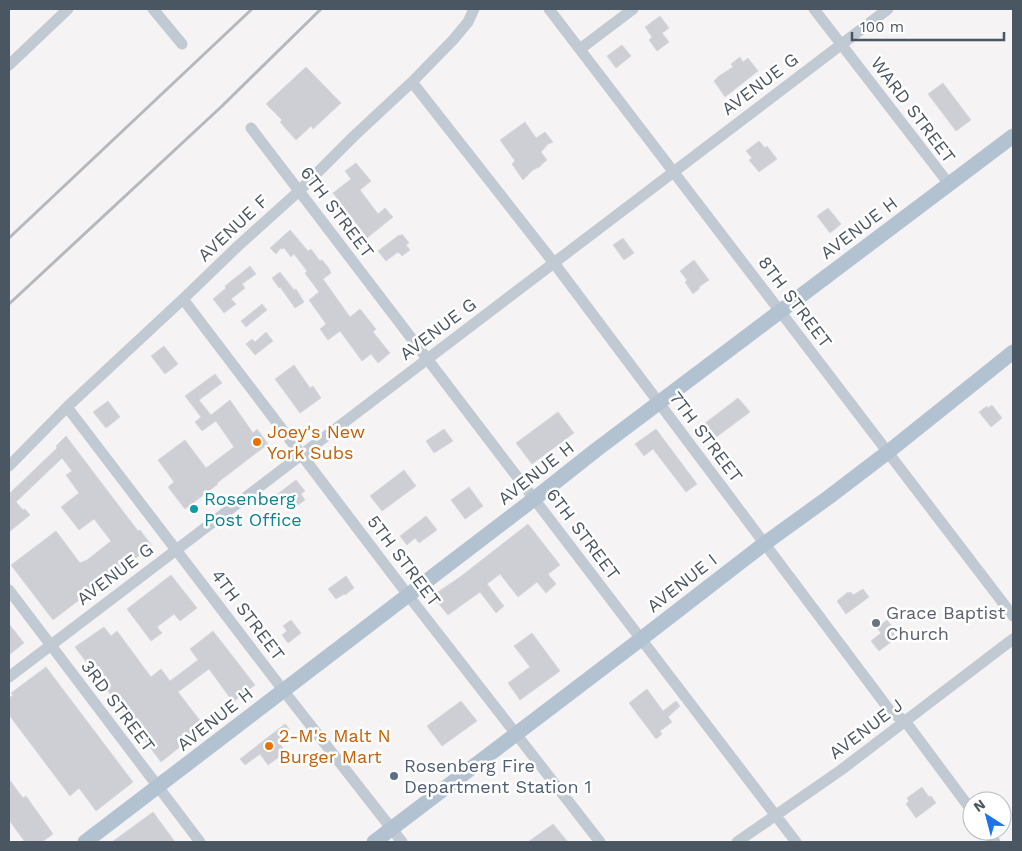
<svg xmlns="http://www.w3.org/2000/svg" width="1022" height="851" font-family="'Work Sans',sans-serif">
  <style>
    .building { fill: #cdcfd5; stroke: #d7d9de }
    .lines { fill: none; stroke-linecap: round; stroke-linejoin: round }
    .minor { stroke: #c1cad2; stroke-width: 11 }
    .major { stroke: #b3c2d1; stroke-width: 15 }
    .rail { stroke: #b5b8bd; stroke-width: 3 }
    .food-dot { fill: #e8710a; stroke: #fff; stroke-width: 2 }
    .culture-dot { fill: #0f9aa8; stroke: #fff; stroke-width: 2 }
    .worship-dot { fill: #6b7280; stroke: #fff; stroke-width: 2 }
    .service-dot { fill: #5c6f8a; stroke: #fff; stroke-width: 2 }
    .labels { text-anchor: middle; stroke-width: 5; stroke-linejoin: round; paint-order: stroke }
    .street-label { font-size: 18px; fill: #4a5661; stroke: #fff }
    .food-label { font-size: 18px; fill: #c56008; stroke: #fff; text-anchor: start }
    .culture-label { font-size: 18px; fill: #0d838f; stroke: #fff; text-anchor: start }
    .worship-label { font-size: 18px; fill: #5b616d; stroke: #fff; text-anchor: start }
    .service-label { font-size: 18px; fill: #4e5e75; stroke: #fff; text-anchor: start }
  </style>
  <rect width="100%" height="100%" fill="#f5f3f3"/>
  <path class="building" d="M660 16 669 28 662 33 669 42 657 51 649 40 652 37 645 27Z
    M622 45 631 56 616 68 607 56Z
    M740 57 743 62 748 58 758 71 725 97 714 81 719 76 733 67 731 64Z
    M306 67 341 103 313 129 311 126 296 140 280 122 282 120 266 104Z
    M943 83 971 120 956 131 928 94Z
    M525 122 536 138 545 132 553 142 548 144 541 152 547 160 541 165V166L533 170 523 180 512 164 515 161 500 140Z
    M759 141 765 148 767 146 777 159 759 172 749 160 752 158 746 151Z
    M356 163 371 181 360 190 378 214 385 208 393 217 367 238 333 193 351 179 345 171Z
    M828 208 841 224 830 233 817 216Z
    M290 230 308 251 311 249 320 261 322 260 328 267 331 273 323 279 350 317 360 309 376 329 373 332 390 353 378 363 371 354 362 361 340 331 328 340 320 329 326 324 309 300 319 292 305 273 307 271 294 254 291 257 284 248 282 249 281 248 276 254 270 248Z
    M402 234 409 243 406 245 410 250 402 256 398 252 386 261 378 251 399 235 400 236Z
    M623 238 634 253 624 260 613 245Z
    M694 260 709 280 699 287 700 288 693 294 685 282 687 280 680 271Z
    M250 266 256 274 242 284 245 288 231 299 236 304 224 313 213 299 226 288 225 286Z
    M280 272 294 290 296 289 304 302 295 308 280 287 279 288 272 278Z
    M262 304 267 310 246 327 241 321Z
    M266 332 273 341 255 355 246 344 252 339 255 342Z
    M164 346 178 364 165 374 151 356Z
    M294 365 310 388 313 386 321 398 300 413 275 379Z
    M215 374 222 383 199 400 211 415 230 400 253 433 257 429 268 444 217 483 218 484 185 509 168 487 174 482 158 460 185 440 206 468 234 447 216 421 202 431 195 422 201 417 185 396Z
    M738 398 750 412 711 441 700 427Z
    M108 401 120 417 106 428 93 412Z
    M992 405 1002 418 991 427 979 412 987 406 988 408Z
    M558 412 574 433 532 464 516 443Z
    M444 429 453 441 434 453 426 441Z
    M656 429 697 484 686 492 653 449 644 456 635 444Z
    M66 436 138 531 140 530 152 546 128 564 127 563 97 586 99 589 90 597 87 594 53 620 11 565 56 531 80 563 87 560 111 541 94 519 79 530 61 507 79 493 66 475 72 471 62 458 16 502 23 510 25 509 30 515 9 532V494L57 448 56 446Z
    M404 470 416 486 382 511 370 496Z
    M296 480 305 491 301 494 305 500 295 507 290 501 283 506 275 496Z
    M469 487 483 506 465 519 451 500Z
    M426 516 437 530 419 543 415 538 407 545 400 536Z
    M528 524 560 565 548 574 556 584 546 593 537 582 518 597 500 574 487 584 504 606 496 613 480 592 448 615 438 603H437L432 596 460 577Z
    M171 575 197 608 180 621 174 614 157 627 162 633 151 641 127 609Z
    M346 576 354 588 345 595 344 594 336 599 328 589Z
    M863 589 869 597 846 614 837 601 848 592 849 593 851 592 853 595Z
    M291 620 301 633 288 643 282 635 287 631 283 626Z
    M887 620 899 636 879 651 871 641 881 633 877 628Z
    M9 624 24 643 9 655Z
    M104 627 111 636 117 631 151 677 161 669 170 681 198 660 190 649 213 631 255 685 233 702 209 669 178 692 205 727 161 762 75 647Z
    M532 633 560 671 520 700 508 683 530 667 514 646Z
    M46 667 133 782 96 811 79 788 70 796 9 715V698L13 695 11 693Z
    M647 689 663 711 676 701 680 706 668 717 672 722 660 731 662 734 656 739 629 703Z
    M461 701 477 721 442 746 427 726Z
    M285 724 290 730 277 740 286 752 268 765 260 754 245 765 240 759Z
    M9 779 23 798 26 796 53 834 42 842H25L9 820Z
    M922 787 929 797 931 796 936 803 916 818 906 804 909 801 907 798Z
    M153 812 175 842H112Z
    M553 824 568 842H528Z"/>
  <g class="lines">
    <path class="minor" d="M153 9 182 44
      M549 9 1013 616
      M814 9 949 184
      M580 49 633 9
      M9 65 68 9
      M412 82 554 263 891 712 905 721 972 811
      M251 128 796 842
      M183 299 408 595 600 842
      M67 407 283 690 402 842
      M9 466 67 407 183 299 238 246 299 191 354 136 412 82 453 40 468 22 474 9
      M9 590 200 842
      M9 677 888 9
      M986 831 995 842
      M737 842 841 770 1013 639"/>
    <path class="major" d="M85 842 534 499 596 450 1013 136
      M374 842 641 639 764 544 829 497 888 452 1013 352"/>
    <path class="rail" d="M9 238 252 9
      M9 304 221 107 321 9"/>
  </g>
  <g class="food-dot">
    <circle cx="257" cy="442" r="5"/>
    <circle cx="269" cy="746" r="5"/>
  </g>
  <circle class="culture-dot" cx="194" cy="509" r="5"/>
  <circle class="worship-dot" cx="876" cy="623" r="5"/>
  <circle class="service-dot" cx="394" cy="776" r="5"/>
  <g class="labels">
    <g class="street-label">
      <text transform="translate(760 84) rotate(-37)" y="6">AVENUE G</text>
      <text transform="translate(913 110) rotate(53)" y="6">WARD STREET</text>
      <text transform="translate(337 212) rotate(53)" y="6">6TH STREET</text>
      <text transform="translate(233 228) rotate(-43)" y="6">AVENUE F</text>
      <text transform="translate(859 228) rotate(-37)" y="6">AVENUE H</text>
      <text transform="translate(795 302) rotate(53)" y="6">8TH STREET</text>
      <text transform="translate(438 329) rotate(-37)" y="6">AVENUE G</text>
      <text transform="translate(706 437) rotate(53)" y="6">7TH STREET</text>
      <text transform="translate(536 473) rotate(-38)" y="6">AVENUE H</text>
      <text transform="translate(583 534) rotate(53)" y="6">6TH STREET</text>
      <text transform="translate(404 561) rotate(53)" y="6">5TH STREET</text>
      <text transform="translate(115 574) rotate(-37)" y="6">AVENUE G</text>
      <text transform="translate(682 583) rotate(-38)" y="6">AVENUE I</text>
      <text transform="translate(248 615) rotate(53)" y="6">4TH STREET</text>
      <text transform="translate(118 706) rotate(53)" y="6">3RD STREET</text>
      <text transform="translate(215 719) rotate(-38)" y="6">AVENUE H</text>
      <text transform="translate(866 729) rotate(-37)" y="6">AVENUE J</text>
    </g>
    <g class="food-label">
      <text x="267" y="438">Joey's New<tspan x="267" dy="21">York Subs</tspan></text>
      <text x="279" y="742">2-M's Malt N<tspan x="279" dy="21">Burger Mart</tspan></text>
    </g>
    <g class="culture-label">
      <text x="204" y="505">Rosenberg<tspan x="204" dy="21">Post Office</tspan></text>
    </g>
    <g class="worship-label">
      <text x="886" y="619">Grace Baptist<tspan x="886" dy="21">Church</tspan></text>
    </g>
    <g class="service-label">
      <text x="404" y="772">Rosenberg Fire<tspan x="404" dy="21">Department Station 1</tspan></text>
    </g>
  </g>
  <rect width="1022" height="851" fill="none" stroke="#4a5661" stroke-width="20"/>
  <g transform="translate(987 816) rotate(324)"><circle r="24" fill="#ffffff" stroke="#b7bbc0"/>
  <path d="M0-4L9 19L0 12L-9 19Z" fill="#1a73e8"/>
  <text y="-8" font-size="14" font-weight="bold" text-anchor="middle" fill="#4a5661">N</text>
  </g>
  <path d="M852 32v8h152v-8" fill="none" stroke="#4a5661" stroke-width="2.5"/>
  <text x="860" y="32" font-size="15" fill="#4a5661" stroke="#ffffff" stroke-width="4" paint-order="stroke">100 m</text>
</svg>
